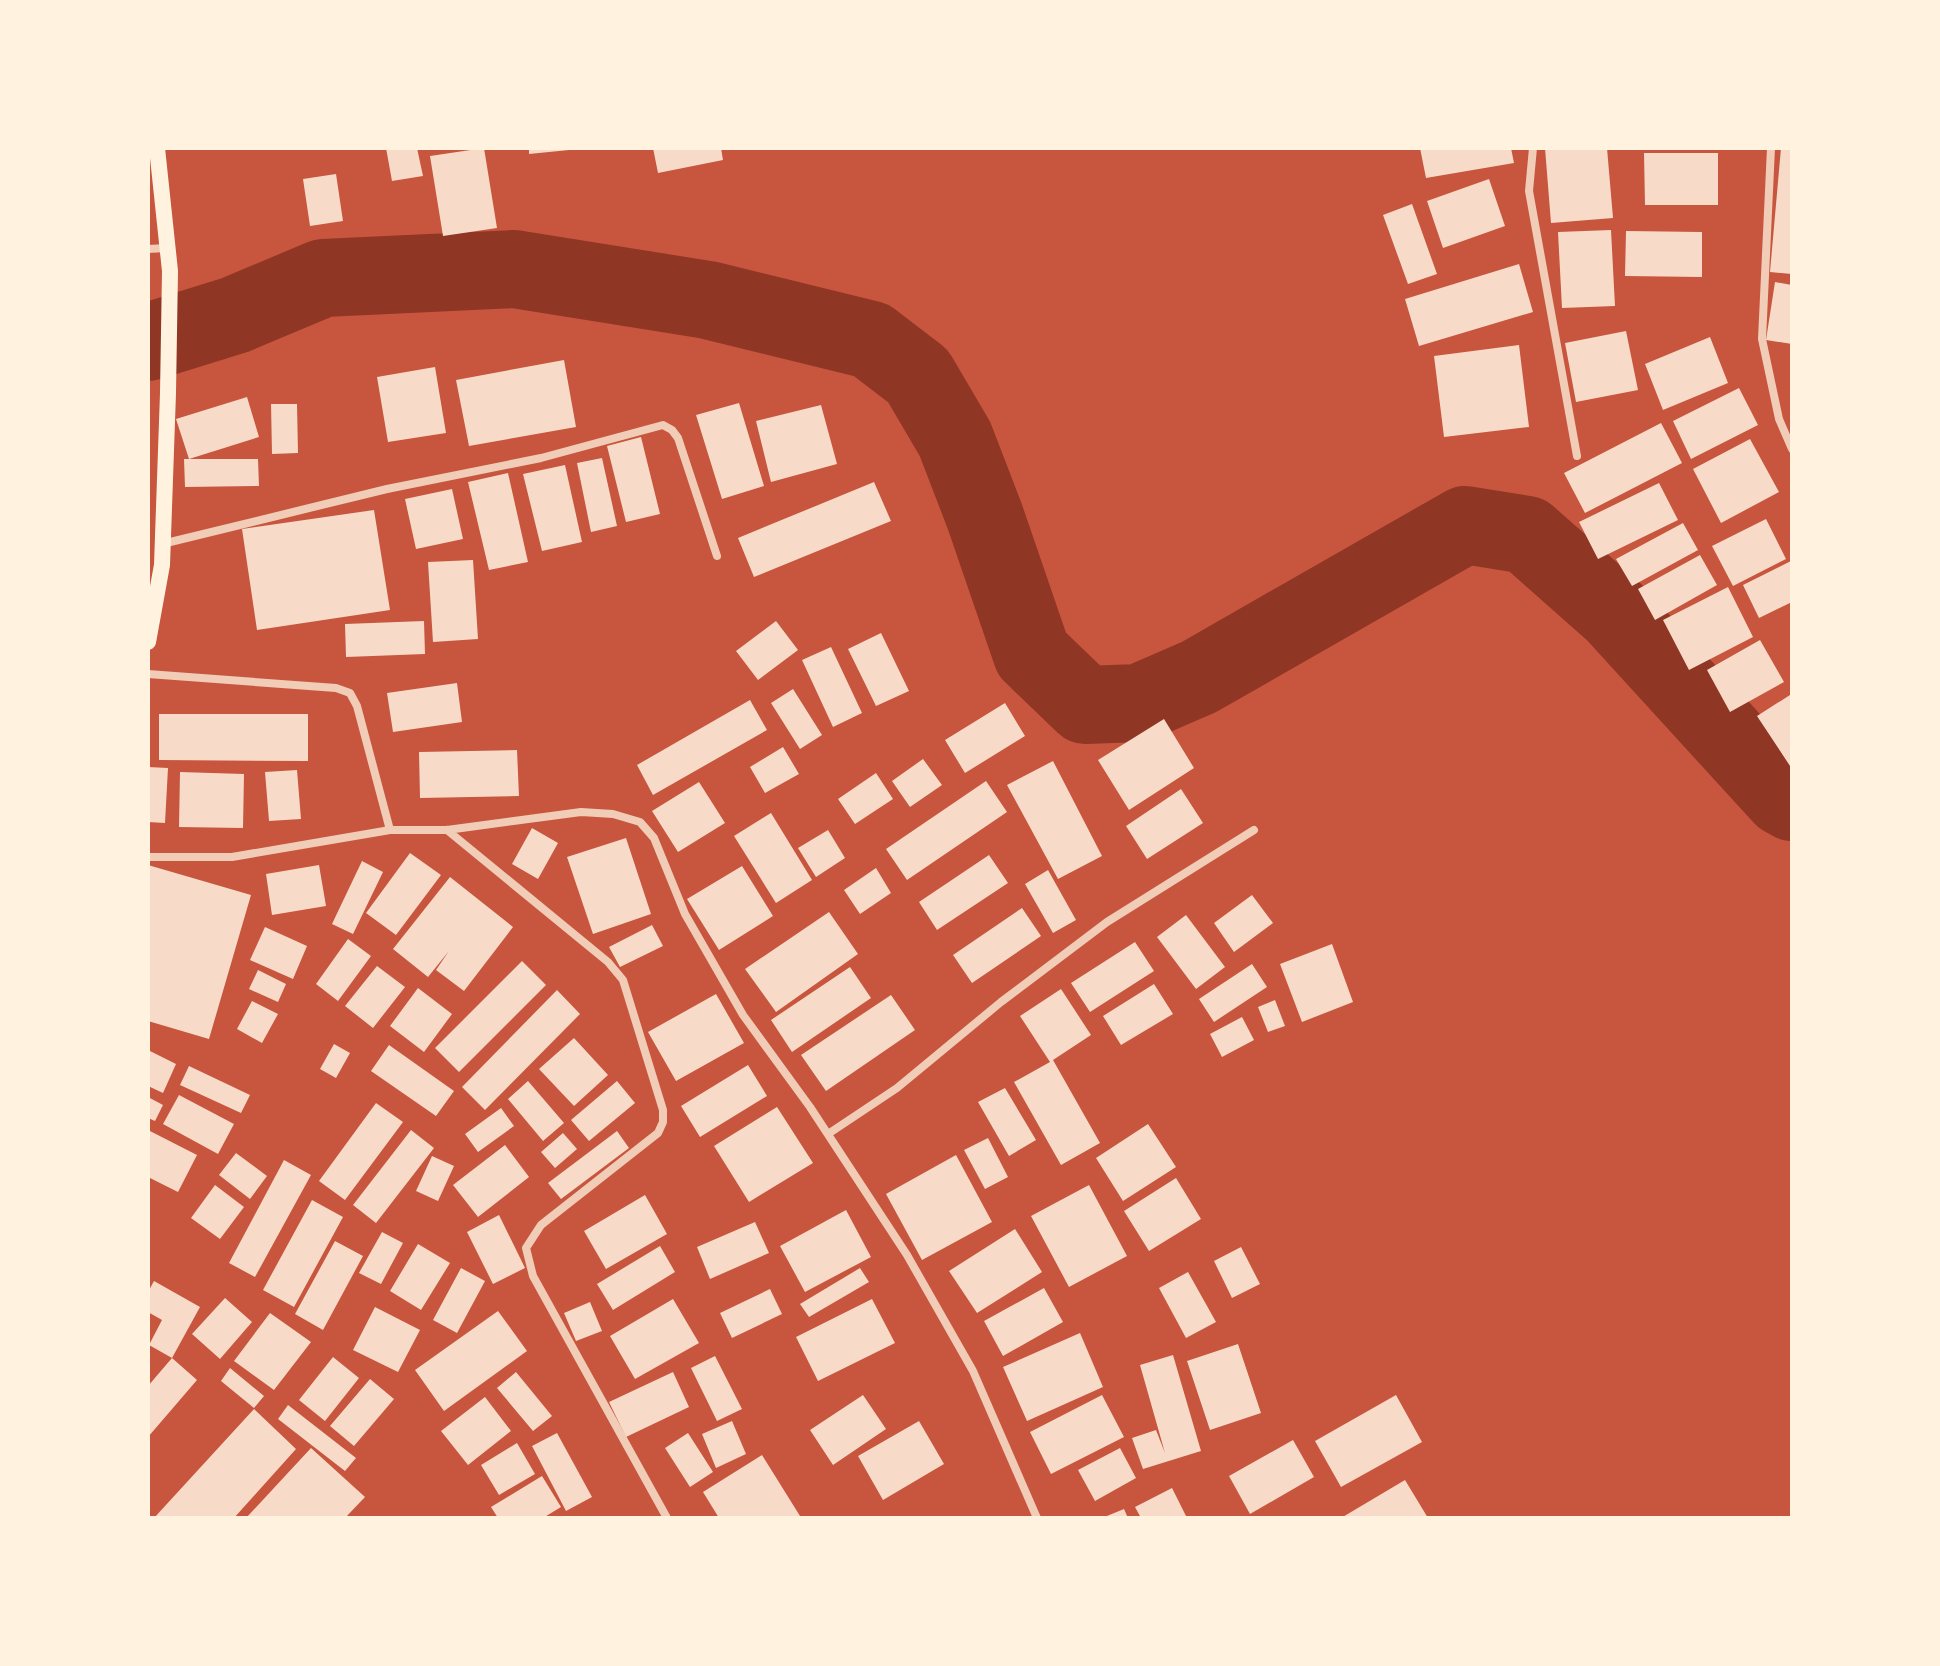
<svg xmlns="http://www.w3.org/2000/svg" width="1940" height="1666" font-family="Spectral,serif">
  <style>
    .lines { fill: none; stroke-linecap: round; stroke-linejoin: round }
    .river { stroke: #8f3625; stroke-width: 78 }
    .building { fill: #f7dbc8 }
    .minor { stroke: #f1ccb7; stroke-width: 8 }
    .secondary { stroke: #fff3e0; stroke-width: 16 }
  </style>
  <rect width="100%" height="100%" fill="#c8553d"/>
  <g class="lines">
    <path class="river" d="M148 342 235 315 323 278 514 269 708 300 871 340 918 376 955 439 985 517 1032 654 1085 705 1139 703 1199 677 1465 525 1527 535 1614 612 1783 797 1792 802"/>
  </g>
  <path class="building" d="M386 148H417L423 176 392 181Z
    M484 148 497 228 443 236 430 156Z
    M529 148H569V150L529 154Z
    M653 148H721L723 160 658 173Z
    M1420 148H1511L1514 163 1426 178Z
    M1545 148H1607L1613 218 1551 223Z
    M1781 148H1792V274L1770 272Z
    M1644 153H1718V205H1645Z
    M336 174 343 221 310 226 303 179Z
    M1489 179 1505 226 1443 248 1427 201Z
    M1412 204 1437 274 1408 284 1383 215Z
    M1611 230 1615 306 1562 308 1558 232Z
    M1626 231 1702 232V277L1625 276Z
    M1519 264 1533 312 1419 346 1405 299Z
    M1775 282 1792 285V344L1766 340Z
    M1626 331 1638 390 1576 402 1565 343Z
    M1710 337 1728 383 1663 410 1645 364Z
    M1519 345 1529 427 1444 437 1434 356Z
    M564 360 576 427 469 446 456 380Z
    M435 367 446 433 388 442 377 377Z
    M1739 388 1758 425 1691 459 1673 421Z
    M247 397 259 437 189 459 176 419Z
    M739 403 764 486 722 499 696 415Z
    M271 404H297L298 453 272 454Z
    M821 405 837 464 771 482 756 421Z
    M1661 423 1682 463 1585 513 1564 473Z
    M641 437 660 514 626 522 607 446Z
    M1750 439 1779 492 1721 523 1693 469Z
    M602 458 617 526 591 532 577 463Z
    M184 459H258L259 486 185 487Z
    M565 465 582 542 542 551 523 474Z
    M508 473 528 562 489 570 468 482Z
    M874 482 891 521 754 577 738 538Z
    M1659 483 1678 520 1598 559 1579 522Z
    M452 489 463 539 416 549 405 499Z
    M374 510 390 610 257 630 242 529Z
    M1766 519 1786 559 1733 586 1712 546Z
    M1683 523 1698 550 1632 586 1616 559Z
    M1700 555 1717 585 1655 620 1638 589Z
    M473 560 478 639 433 642 428 562Z
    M1791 561 1792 602 1759 618 1743 585Z
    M1728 587 1753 637 1689 670 1663 620Z
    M424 621 425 654 346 657 345 624Z
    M776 621 798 650 758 680 736 651Z
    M881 633 909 691 876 706 848 649Z
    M1760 640 1784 682 1730 712 1707 670Z
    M831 647 862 713 833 727 802 660Z
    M457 683 462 722 393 732 387 693Z
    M793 689 822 735 800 749 771 703Z
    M1790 695 1792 697V769L1757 716Z
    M750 700 767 730 653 795 637 765Z
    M1005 703 1025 736 965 773 945 740Z
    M159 714H308V761L159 760Z
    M1164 719 1194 768 1129 810 1098 760Z
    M783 747 799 774 765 793 750 767Z
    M517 750 519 796 420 798 419 752Z
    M923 759 942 785 910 807 892 781Z
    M1053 761 1102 856 1058 879 1007 785Z
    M148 767 168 768 165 823 148 822Z
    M297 770 301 819 269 821 265 772Z
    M180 772 244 774 243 828 179 827Z
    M876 773 893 799 855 824 838 799Z
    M986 781 1007 812 907 880 886 849Z
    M699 782 725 823 678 852 652 811Z
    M1181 789 1203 823 1147 859 1126 826Z
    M771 813 812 880 776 903 734 836Z
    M532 828 558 843 538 879 512 864Z
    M828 830 845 858 816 877 798 848Z
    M626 838 651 914 593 934 567 857Z
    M410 853 441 875 396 935 366 913Z
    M989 855 1008 883 937 930 919 902Z
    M362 861 383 872 353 934 332 924Z
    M148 865 251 895 209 1039 148 1021Z
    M319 865 326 906 272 915 266 874Z
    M742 866 773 916 719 950 687 899Z
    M876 868 891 893 860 914 844 890Z
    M1048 870 1076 920 1053 933 1025 884Z
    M450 877 513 927 464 991 436 970 449 951 428 977 393 949Z
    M1252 895 1273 923 1234 952 1214 923Z
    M1022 908 1041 936 972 983 953 955Z
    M829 912 858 954 776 1012 745 969Z
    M1186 915 1225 967 1196 989 1157 937Z
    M652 925 663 946 620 967 609 947Z
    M265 927 307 946 293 979 250 960Z
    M348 939 371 956 338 1001 316 984Z
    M1135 942 1154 971 1090 1012 1071 983Z
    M1332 944 1353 1002 1302 1022 1280 964Z
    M522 961 546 985 459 1072 435 1048Z
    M1252 964 1267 987 1214 1022 1199 999Z
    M377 966 405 987 373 1028 345 1006Z
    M850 967 871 998 792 1052 771 1020Z
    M258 970 286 984 278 1002 249 989Z
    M1154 984 1173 1014 1121 1045 1103 1016Z
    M418 988 452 1014 424 1052 390 1026Z
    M1061 989 1091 1035 1053 1060 1100 1143 1061 1165 1014 1082 1050 1062 1020 1016Z
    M557 990 580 1014 485 1110 462 1087Z
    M716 994 744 1043 676 1081 648 1032Z
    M891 995 915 1030 826 1091 801 1055Z
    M1275 1000 1285 1026 1268 1032 1258 1007Z
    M252 1001 278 1014 262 1043 237 1029Z
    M1242 1017 1254 1040 1222 1057 1210 1034Z
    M574 1038 608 1075 574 1106 539 1069Z
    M334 1044 350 1053 336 1078 320 1069Z
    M389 1045 454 1091 436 1116 371 1071Z
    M148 1050 176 1064 163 1093 148 1086Z
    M748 1065 767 1096 700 1137 681 1106Z
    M189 1066 250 1095 241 1113 180 1085Z
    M528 1081 564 1123 543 1141 508 1099Z
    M617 1081 635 1103 589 1141 571 1120Z
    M1005 1088 1036 1140 1009 1156 978 1102Z
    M179 1095 234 1124 218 1154 163 1124Z
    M148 1097 163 1105 155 1121 148 1118Z
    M376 1103 403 1122 345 1200 319 1181Z
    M777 1107 813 1163 749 1202 714 1146Z
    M501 1108 514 1126 478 1152 465 1134Z
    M1148 1124 1176 1167 1123 1201 1096 1158Z
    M148 1130 197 1155 178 1192 148 1177Z
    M411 1130 434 1148 376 1223 353 1205Z
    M617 1131 629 1148 561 1199 548 1183Z
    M563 1133 577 1149 555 1168 541 1152Z
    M988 1138 1008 1177 985 1189 964 1150Z
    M505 1145 529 1177 478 1217 453 1185Z
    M236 1153 267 1176 250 1199 219 1175Z
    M956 1155 992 1222 922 1260 886 1194Z
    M432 1156 454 1166 438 1201 416 1191Z
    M284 1160 311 1175 255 1277 229 1263Z
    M1176 1178 1201 1219 1149 1251 1124 1211Z
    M215 1185 244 1207 220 1239 191 1218Z
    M1089 1185 1127 1256 1069 1287 1031 1216Z
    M645 1195 667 1234 606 1269 584 1231Z
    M312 1200 343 1217 294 1307 263 1290Z
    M846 1210 871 1257 805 1292 780 1246Z
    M499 1215 525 1268 493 1284 467 1232Z
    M755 1222 769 1253 710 1279 697 1247Z
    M1015 1229 1042 1272 977 1313 949 1271Z
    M382 1232 403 1243 381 1284 359 1273Z
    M335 1241 363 1256 323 1330 295 1314Z
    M418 1244 450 1263 421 1310 390 1291Z
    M660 1246 675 1272 613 1310 597 1284Z
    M1241 1247 1260 1284 1232 1298 1214 1261Z
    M461 1268 485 1281 457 1333 433 1320Z
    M860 1268 869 1282 809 1317 800 1304Z
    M1188 1272 1216 1322 1186 1338 1159 1288Z
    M154 1281 200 1307 172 1358 149 1345 162 1320 148 1312V1292Z
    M1044 1288 1063 1322 1003 1356 984 1321Z
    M770 1289 782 1314 732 1338 720 1313Z
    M225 1298 252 1322 220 1359 192 1334Z
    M673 1299 699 1343 635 1379 610 1336Z
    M872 1299 895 1343 818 1381 796 1337Z
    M590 1302 602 1331 576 1341 564 1313Z
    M375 1307 420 1330 398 1372 353 1350Z
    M498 1311 527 1351 444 1411 415 1370Z
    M270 1313 311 1342 274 1390 234 1361Z
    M1080 1333 1103 1387 1027 1421 1003 1367Z
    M1238 1344 1261 1413 1210 1430 1187 1361Z
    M1173 1355 1201 1451 1143 1469 1132 1438 1156 1430 1165 1453 1140 1365Z
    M715 1356 742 1409 717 1421 691 1368Z
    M333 1357 359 1378 325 1421 299 1400Z
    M172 1358 197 1380 148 1437V1386Z
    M230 1368 264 1396 254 1408 221 1381Z
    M516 1372 552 1416 533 1431 497 1388Z
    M673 1372 689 1407 626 1437 609 1402Z
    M370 1379 394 1399 354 1446 330 1426Z
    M863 1395 886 1429 833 1465 810 1430Z
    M1102 1395 1124 1437 1051 1474 1030 1432Z
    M1396 1395 1422 1442 1341 1487 1315 1441Z
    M485 1397 511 1431 468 1465 441 1431Z
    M288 1405 356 1458 345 1471 278 1419Z
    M254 1409 296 1449 234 1518H154Z
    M732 1421 746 1454 716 1468 702 1434Z
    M919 1421 944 1464 883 1500 858 1456Z
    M557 1433 592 1497 566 1511 532 1446Z
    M688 1433 713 1472 690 1487 665 1448Z
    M1293 1440 1314 1477 1250 1514 1229 1476Z
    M517 1443 535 1474 499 1495 481 1465Z
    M311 1448 365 1497 345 1518H246Z
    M1120 1448 1136 1478 1095 1501 1078 1470Z
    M762 1455 800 1516 796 1518H719L703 1492Z
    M542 1476 561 1507 543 1518H498L491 1507Z
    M1405 1480 1428 1518H1341Z
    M1172 1488 1187 1518H1141L1135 1507Z
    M1124 1509 1128 1518H1102Z"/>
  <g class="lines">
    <path class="minor" d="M1533 148 1529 191 1577 456
      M1771 148 1762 339 1779 419 1792 449
      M148 249 167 248
      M162 544 387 489 541 458 663 425 672 430 678 438 717 556
      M148 674 336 688 350 693 357 706 390 830
      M447 830 608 962 623 980 663 1110V1122L658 1133 541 1225 526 1248 533 1276 667 1518
      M148 857H232L390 830H447L581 812 613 814 640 822 654 838 685 914 743 1015 810 1107 907 1255 973 1371 1037 1518
      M828 1134 897 1088 1001 1002 1107 922 1254 830"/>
    <path class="secondary" d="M148 642 162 565 168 393 170 271 157 148"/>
  </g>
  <rect width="1940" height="1666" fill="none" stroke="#fff3e0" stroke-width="300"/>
</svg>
